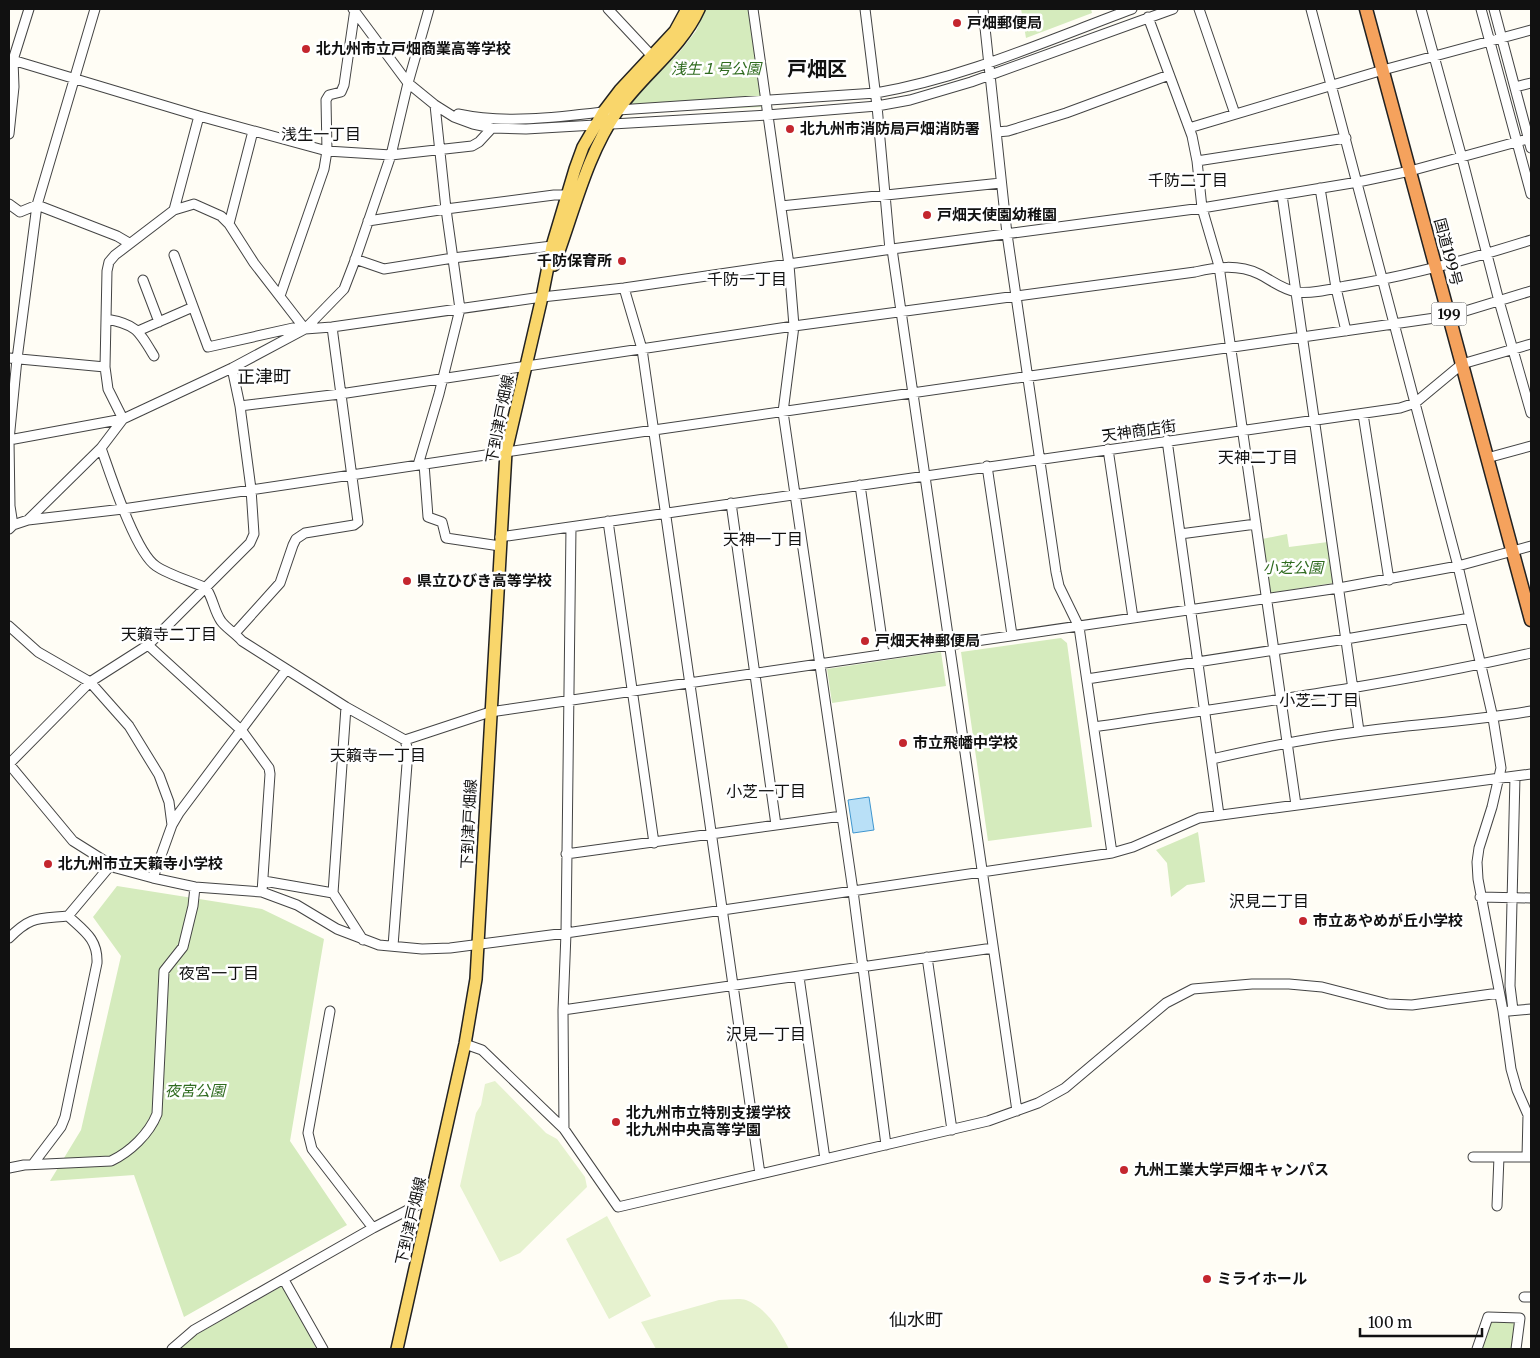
<svg xmlns="http://www.w3.org/2000/svg" width="1540" height="1358" font-family="Merriweather,'Noto Sans JP',serif">
  <style>
    .green { fill: #d5ebbd }
    .pitch { fill: #e6f2cf }
    .water { fill: #b9e0f7; stroke: #3f96cf }
    .lines { fill: none; stroke-linecap: round; stroke-linejoin: round }
    .minor-casing { stroke: #444; stroke-width: 11 }
    .major-casing { stroke: #222; stroke-width: 14 }
    .highway-casing { stroke: #222; stroke-width: 15 }
    .minor { stroke: #fff; stroke-width: 9 }
    .major { stroke: #f9d66b; stroke-width: 11 }
    .highway { stroke: #f5a25d; stroke-width: 12 }
    .poi-dot { fill: #c4262e; stroke: #fff; stroke-width: 2 }
    .labels { text-anchor: middle; stroke-width: 5; stroke-linejoin: round; paint-order: stroke }
    .shield { fill: #fff; stroke: #585858; stroke-width: 1 }
    .shield-label { font-size: 14px; font-weight: bold; fill: #111 }
    .poi-label { font-size: 15px; font-weight: bold; fill: #111; stroke: #fff; text-anchor: start }
    .park-label { font-size: 15px; font-style: italic; fill: #2f6b1f; stroke: #fff }
    .street-label { font-size: 15px; fill: #111; stroke: #fff }
    .neighbourhood-label { font-size: 16px; fill: #111; stroke: #fff }
    .quarter-label { font-size: 18px; fill: #111; stroke: #fff }
    .district-label { font-size: 20px; font-weight: bold; fill: #111; stroke: #fff }
  </style>
  <rect width="100%" height="100%" fill="#fffdf5"/>
  <path class="green" d="M705 9H748L762 107 621 113 634 94 678 54 696 31Z
    M1021 9H1091L1092 13 1026 38Z
    M1287 534 1289 547 1328 542 1333 583 1270 593 1262 539Z
    M1061 638 1067 643 1092 827 988 841 961 652Z
    M941 652 946 686 832 703 827 669Z
    M1198 832 1205 882 1187 885 1171 897 1167 863 1156 850Z
    M117 886 262 909 324 939 290 1141 347 1225 184 1317 134 1175 50 1181 81 1130 121 956 93 917Z
    M286 1284 316 1349H180L194 1336Z
    M1488 1317 1520 1318 1516 1349H1477Z"/>
  <path class="pitch" d="M495 1081 546 1133 557 1139 585 1177 587 1187 520 1253 500 1262 460 1186 476 1113 481 1105 485 1084Z
    M607 1216 651 1296 609 1319 566 1239Z
    M719 1300C727 1300 739 1298 746 1300 768 1309 779 1330 789 1349H656L641 1322Z"/>
  <path class="water" d="M869 797 874 830 853 833 848 800Z"/>
  <g class="lines">
    <g class="minor-casing">
      <path id="minor" d="M353 9 408 83 435 105 454 117 473 124 492 128 526 129 767 115 877 106 910 100 971 82 1173 9
        M608 9 651 55
        M753 9 789 265 794 326 783 412 853 891 886 1145
        M865 9 877 106 890 250
        M983 9 1007 234 1056 572 1059 586 1079 627 1112 853
        M1199 9 1235 114
        M1311 9 1458 566 1493 718 1501 768 1492 807 1479 848 1477 862 1478 879 1503 1011 1511 1069 1517 1090 1528 1115 1527 1157
        M1421 9 1462 158 1499 301 1531 413
        M1481 9 1531 194
        M1494 9 1531 148
        M1148 17 1192 136 1197 161 1202 208 1219 266 1296 805
        M9 59 199 116 327 151 391 155 472 146 479 142 492 128
        M1515 87 1531 83
        M458 114C509 125 567 116 618 110L876 93C964 78 1048 40 1132 9
        M1189 128 1383 70 1531 30
        M997 132 1008 131 1066 113 1169 75
        M9 134 14 87 13 60 29 9
        M1197 161 1346 138
        M1320 188 1336 288 1346 331
        M1282 195 1359 731
        M9 204 20 212 37 205 117 236 129 243
        M781 206 1001 183
        M174 210 199 116
        M368 221 446 209 554 195H567
        M229 224 253 131
        M892 249 1017 1111
        M174 255 208 347 293 328 305 329 332 327 542 297 624 288 892 249 1202 208 1358 182 1410 171 1531 138
        M355 259 384 269 453 258 552 246
        M143 280 159 322
        M624 288 642 349 760 1174
        M280 296 324 169 327 151 326 100 329 95 341 92 344 85 355 9
        M106 319C136 324 139 331 154 356
        M138 331 193 307
        M9 358 105 367
        M240 406 340 394 794 326 1195 272C1216 267 1238 264 1259 274 1271 280 1283 290 1297 292 1312 294 1331 289 1346 286 1408 276 1471 259 1531 240
        M1363 414 1389 580
        M123 419 108 389 105 367 107 271 109 262 115 255 174 210 194 204 221 216 229 224 254 263 305 329
        M9 440 123 419 232 368 305 329 344 289 354 263 391 155 408 83 429 9
        M1167 440 1219 815
        M101 448C110 473 135 552 156 566 169 575 191 581 206 588 213 598 214 611 221 621 225 627 236 634 242 641L346 707 405 740 490 712 1339 588 1458 566 1531 546
        M1108 449 1133 618
        M1487 458 1531 446
        M424 464 428 517 442 522 446 538 500 546
        M418 465 439 394 460 309 446 209 435 105
        M987 466 1012 635
        M860 485 884 654
        M731 503 776 825
        M28 520 101 448 123 419
        M608 521 654 843
        M13 525 10 506 9 440 17 359 37 205 95 9
        M9 529 13 525 28 520 123 509 654 430 1449 316 1531 291
        M1180 534 1256 524
        M500 537 1400 408 1415 403 1462 364 1531 344
        M9 626 38 652 90 682 129 726 159 775 169 802 172 825
        M235 633 280 583 293 545 296 539 305 533 354 525 358 522 332 327
        M148 645 242 731 269 768 270 774 262 892
        M1087 679 1346 639 1470 618
        M346 707 333 893 363 940
        M1094 727C1240 705 1387 686 1531 653
        M1212 759C1260 748 1308 738 1357 732 1415 724 1474 721 1531 711
        M9 764 73 841 116 868 153 878 195 887 262 892 297 905 337 929 379 945 422 949 450 948 566 933 1112 853 1133 847 1199 818 1531 774
        M9 764 90 682 148 645 250 543 254 534 251 489 240 406 232 368
        M566 854 842 816
        M153 878 172 825 179 813 286 670
        M264 881 333 893
        M1480 897 1531 898
        M9 938C31 916 37 919 68 916L110 866
        M393 946 408 751 405 740
        M927 957 952 1130
        M799 977 825 1159
        M563 1010 993 948
        M1513 1010 1510 986 1515 776
        M330 1011 308 1133 312 1149 373 1228
        M1509 1011 1531 1009
        M465 1044 482 1050 564 1129 618 1207 988 1121 1038 1103 1065 1088 1166 1003 1193 989 1252 984H1289L1322 987 1388 1004 1412 1005 1499 993
        M564 1129 563 1010 566 933 571 527
        M1473 1157H1531
        M33 1164 61 1127 65 1117 97 963C98 939 84 931 68 916
        M9 1168 24 1165 111 1161C130 1152 149 1134 157 1114L164 971 183 947 193 906 195 887
        M1497 1206 1499 1157
        M284 1280 323 1349
        M1524 1297H1531
        M172 1349 194 1330 373 1228 431 1198
        M1477 1349 1488 1317 1520 1318 1516 1349"/>
    </g>
    <g class="major-casing">
      <path id="major" d="M554 265C574 212 586 156 618 110 643 74 681 49 699 9
        M397 1349 465 1044 476 979 506 452 542 297 552 246 575 169 583 147 604 111 620 90 675 31 687 9"/>
    </g>
    <g class="highway-casing">
      <path id="highway" d="M1366 9 1531 620"/>
    </g>
    <use href="#minor" class="minor"/>
    <use href="#major" class="major"/>
    <use href="#highway" class="highway"/>
  </g>
  <g class="poi-dot">
    <circle cx="957" cy="23" r="5"/>
    <circle cx="306" cy="49" r="5"/>
    <circle cx="790" cy="129" r="5"/>
    <circle cx="927" cy="215" r="5"/>
    <circle cx="622" cy="261" r="5"/>
    <circle cx="407" cy="581" r="5"/>
    <circle cx="865" cy="641" r="5"/>
    <circle cx="903" cy="743" r="5"/>
    <circle cx="48" cy="864" r="5"/>
    <circle cx="1303" cy="921" r="5"/>
    <circle cx="616" cy="1122" r="5"/>
    <circle cx="1124" cy="1170" r="5"/>
    <circle cx="1207" cy="1279" r="5"/>
  </g>
  <g class="labels">
    <rect class="shield" x="1431.5" y="302.5" width="35" height="23" rx="4"/>
    <g class="shield-label">
      <text x="1449" y="319">199</text>
    </g>
    <g class="poi-label">
      <text x="967" y="28">戸畑郵便局</text>
      <text x="316" y="54">北九州市立戸畑商業高等学校</text>
      <text x="800" y="134">北九州市消防局戸畑消防署</text>
      <text x="937" y="220">戸畑天使園幼稚園</text>
      <text x="612" y="266" text-anchor="end">千防保育所</text>
      <text x="417" y="586">県立ひびき高等学校</text>
      <text x="875" y="646">戸畑天神郵便局</text>
      <text x="913" y="748">市立飛幡中学校</text>
      <text x="58" y="869">北九州市立天籟寺小学校</text>
      <text x="1313" y="926">市立あやめが丘小学校</text>
      <text x="626" y="1118">北九州市立特別支援学校<tspan x="626" dy="17">北九州中央高等学園</tspan></text>
      <text x="1134" y="1175">九州工業大学戸畑キャンパス</text>
      <text x="1217" y="1284">ミライホール</text>
    </g>
    <g class="park-label">
      <text x="716" y="74">浅生１号公園</text>
      <text x="1293" y="573">小芝公園</text>
      <text x="195" y="1096">夜宮公園</text>
    </g>
    <g class="street-label">
      <text transform="translate(1448 252) rotate(75)" y="5">国道199号</text>
      <text transform="translate(500 419) rotate(-79)" y="5">下到津戸畑線</text>
      <text transform="translate(1139 431) rotate(-8)" y="5">天神商店街</text>
      <text transform="translate(469 824) rotate(-87)" y="5">下到津戸畑線</text>
      <text transform="translate(411 1221) rotate(-77)" y="5">下到津戸畑線</text>
    </g>
    <g class="neighbourhood-label">
      <text x="321" y="140">浅生一丁目</text>
      <text x="1188" y="186">千防二丁目</text>
      <text x="747" y="285">千防一丁目</text>
      <text x="1258" y="463">天神二丁目</text>
      <text x="763" y="545">天神一丁目</text>
      <text x="169" y="640">天籟寺二丁目</text>
      <text x="1319" y="706">小芝二丁目</text>
      <text x="378" y="761">天籟寺一丁目</text>
      <text x="766" y="797">小芝一丁目</text>
      <text x="1269" y="907">沢見二丁目</text>
      <text x="219" y="979">夜宮一丁目</text>
      <text x="766" y="1040">沢見一丁目</text>
    </g>
    <g class="quarter-label">
      <text x="264" y="383">正津町</text>
      <text x="916" y="1326">仙水町</text>
    </g>
    <g class="district-label">
      <text x="817" y="76">戸畑区</text>
    </g>
  </g>
  <rect width="1540" height="1358" fill="none" stroke="#111111" stroke-width="20"/>
  <path d="M1360 1328v8h122v-8" fill="none" stroke="#111111" stroke-width="2.5"/>
  <text x="1368" y="1328" font-size="15" fill="#111111" stroke="#ffffff" stroke-width="4" paint-order="stroke">100 m</text>
</svg>
